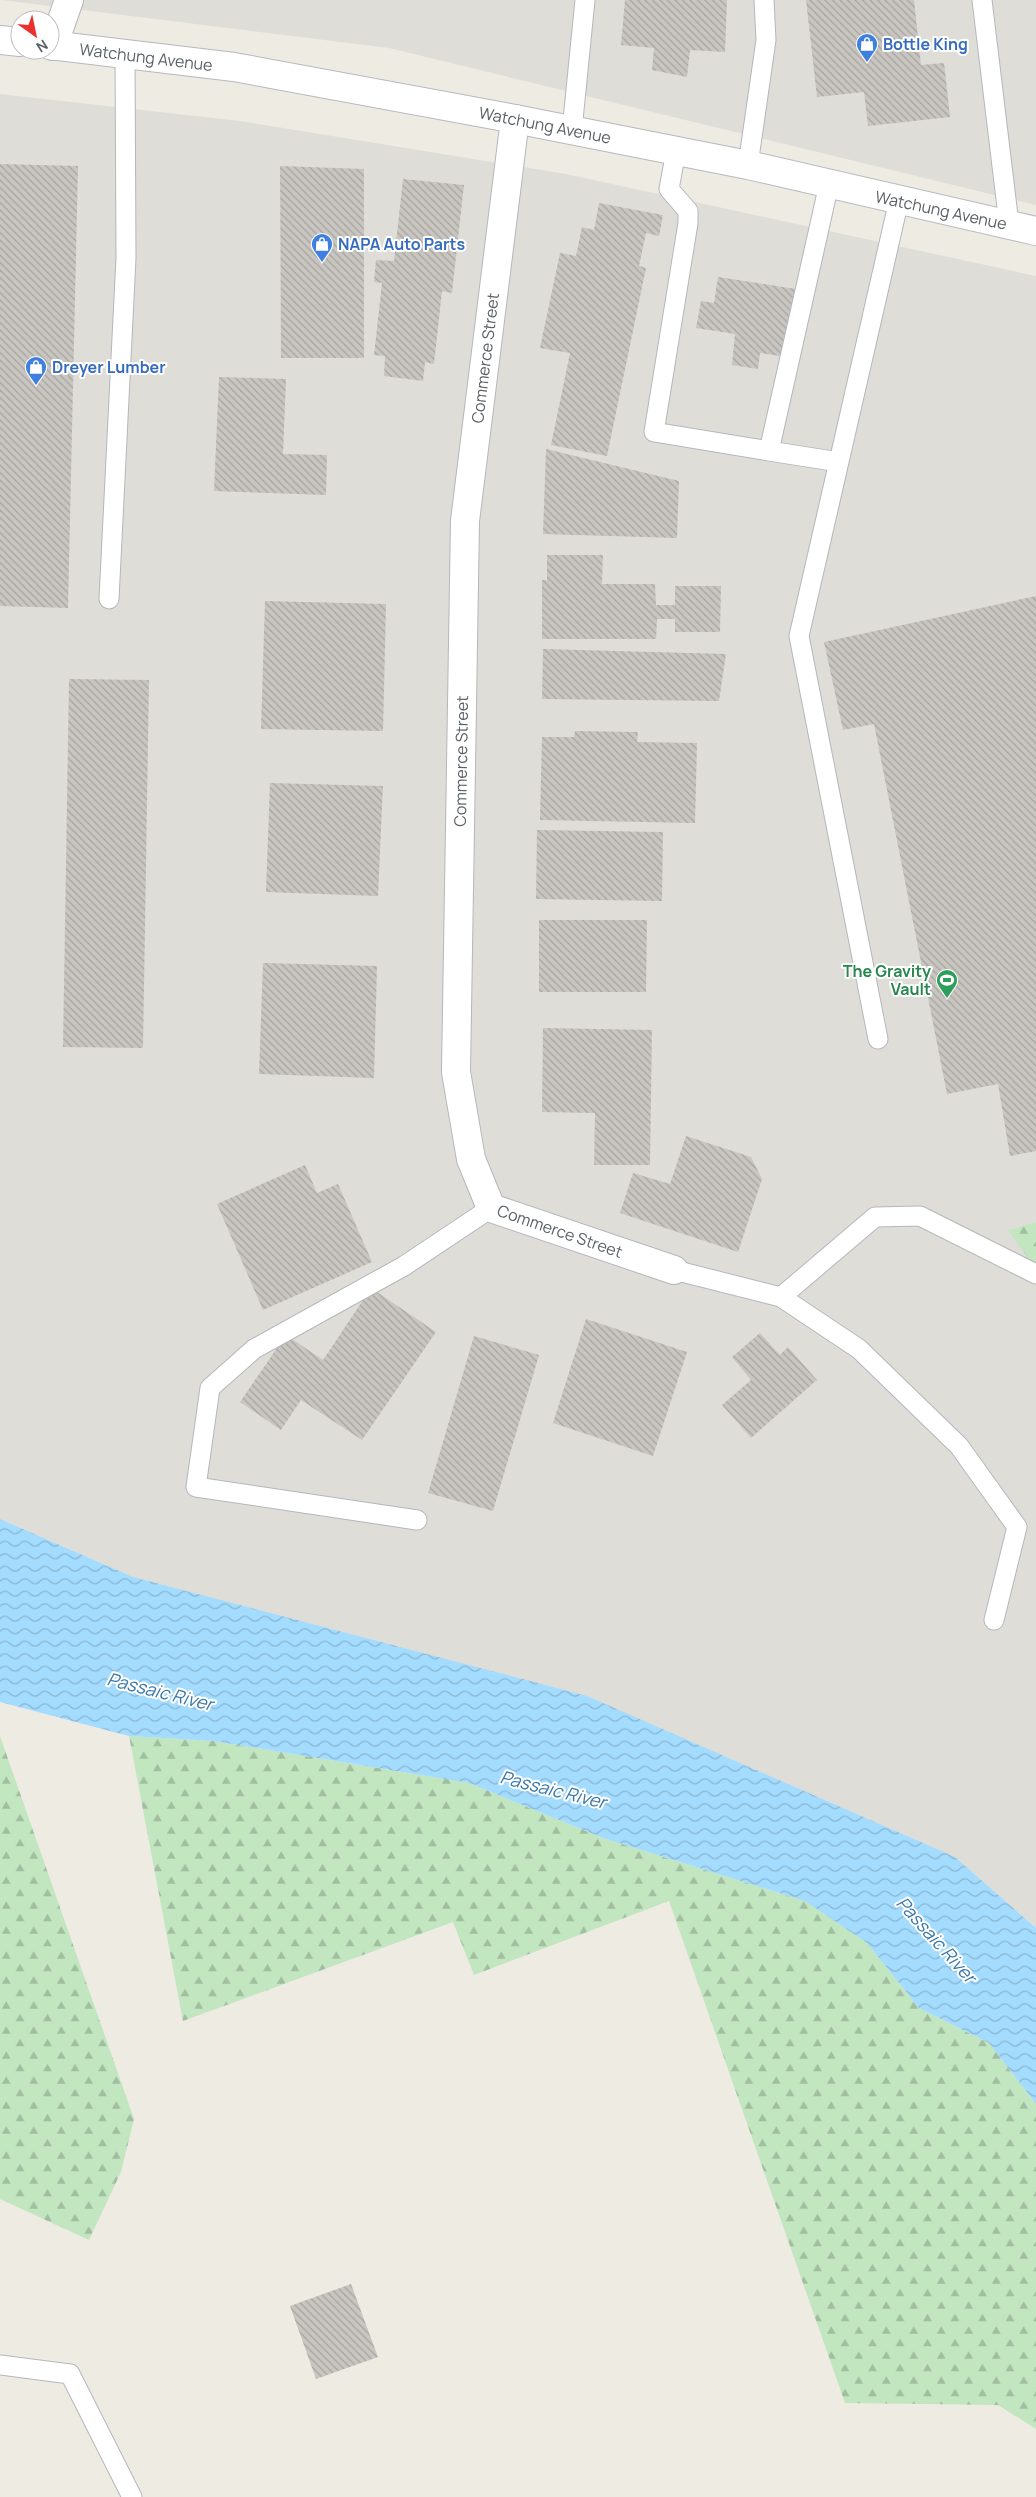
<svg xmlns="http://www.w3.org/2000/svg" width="1036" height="2497" font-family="Manrope,sans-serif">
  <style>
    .industrial { fill: #dfddd8 }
    .forest { fill: url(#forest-firs) }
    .water { fill: url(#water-waves) }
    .building { fill: url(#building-back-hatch) }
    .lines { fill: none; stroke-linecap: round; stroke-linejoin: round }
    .lane-casing { stroke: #b4b7bb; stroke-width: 21 }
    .street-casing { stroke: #b4b7bb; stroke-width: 30 }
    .secondary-casing { stroke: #b5b9be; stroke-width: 30 }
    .lane { stroke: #fff; stroke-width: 19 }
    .street { stroke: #fff; stroke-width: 28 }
    .secondary { stroke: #fff; stroke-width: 28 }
    .labels { text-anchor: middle; stroke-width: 4; stroke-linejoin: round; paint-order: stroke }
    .shop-label { font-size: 16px; font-weight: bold; fill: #366cbe; stroke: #fff; text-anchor: start }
    .street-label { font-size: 16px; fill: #5b6064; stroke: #fff }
    .leisure-label { font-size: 16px; font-weight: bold; fill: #27864d; stroke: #fff; text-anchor: end }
    .water-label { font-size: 18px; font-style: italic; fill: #3c78a8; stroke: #fff }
  </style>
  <defs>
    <pattern id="forest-firs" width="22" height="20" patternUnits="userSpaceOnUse" patternTransform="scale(1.25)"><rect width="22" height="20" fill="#c2e6c0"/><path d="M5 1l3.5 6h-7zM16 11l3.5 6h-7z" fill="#a1bea0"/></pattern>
    <pattern id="water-waves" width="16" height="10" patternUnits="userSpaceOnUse" patternTransform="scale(1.25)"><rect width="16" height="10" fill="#a3dcff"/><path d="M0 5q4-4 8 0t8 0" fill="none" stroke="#88b6d2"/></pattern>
    <pattern id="building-back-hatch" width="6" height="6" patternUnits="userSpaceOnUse" patternTransform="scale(1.25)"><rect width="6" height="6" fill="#c9c6c1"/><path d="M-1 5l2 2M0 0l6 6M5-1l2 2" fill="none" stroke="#a6a4a0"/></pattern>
  </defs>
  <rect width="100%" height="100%" fill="#eeebe3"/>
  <path class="industrial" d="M2 0H1036V205L389 48Z
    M0 94 240 121 566 174 1036 276V1222L1009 1230 1036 1269V1928L955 1857 133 1577 0 1519Z"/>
  <path class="forest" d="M1036 1222V1269L1008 1230Z
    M0 1736 134 2119 121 2172 89 2240 0 2199Z
    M129 1736 214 1741 469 1783 603 1838 805 1901 867 1943 919 2008 989 2043 1036 2104V2429L998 2405 845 2403 669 1901 474 1975 453 1922 183 2021Z"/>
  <path class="water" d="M0 1519 133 1577 587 1696 955 1857 1036 1928V2104L989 2043 919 2008 867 1943 805 1901 603 1838 469 1783 214 1741 129 1736 0 1702Z"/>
  <path class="building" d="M625 0H727L725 52 690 50 687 77 652 70 654 48 621 45Z
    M806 0H914L921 65 944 63 950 117 868 126 864 92 817 97Z
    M0 164 78 166 68 608 0 606Z
    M280 166 364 169V358H281Z
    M403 179 464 185 452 293 442 291 434 364 425 362 423 381 384 376 385 356 374 355 382 283 374 282 376 260 394 261Z
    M599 203 663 215 659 236 646 233 639 266 646 268 607 456 551 445 570 353 540 348 560 253 576 256 582 227 594 230Z
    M718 277 796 289 786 357 760 353 758 369 732 365 735 334 696 328 701 301 714 303Z
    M219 377 286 379 283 454 327 455 326 495 214 491Z
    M546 449 679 481 677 538 543 534Z
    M547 555H603L602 584H655L656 605H675V586H721L720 632H675V619H657L656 639H542V580H547Z
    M1036 596V1151L1010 1156 998 1084 947 1094 874 724 843 730 824 642Z
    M265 601 386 604 383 731 261 729Z
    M543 649 726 654 719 701 542 699Z
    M69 679 149 680 143 1048 63 1047Z
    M575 731 638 732 637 742 697 743 695 823 540 820 542 737H574Z
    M270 783 383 786 378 896 266 892Z
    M537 830 663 832 662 901 536 899Z
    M539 920H647L646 992H539Z
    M263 963 377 966 374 1078 259 1074Z
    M543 1028 652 1030 650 1165H594L595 1113 542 1112Z
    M686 1136 751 1157 762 1179 738 1252 620 1213 633 1173 670 1184Z
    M305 1165 317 1193 338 1184 372 1262 263 1310 217 1204Z
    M371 1288 436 1332 362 1440 301 1400 281 1430 240 1402 286 1335 323 1360Z
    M586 1319 687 1352 653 1456 553 1423Z
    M760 1333 780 1355 788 1347 817 1380 751 1438 722 1405 751 1380 732 1357Z
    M474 1336 539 1355 493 1511 428 1493Z
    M351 2284 378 2357 316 2379 290 2306Z"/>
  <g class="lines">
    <g class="lane-casing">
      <path id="lane" d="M982 0 1009 224
        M572 130 585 0
        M676 151 669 189 688 211V223L654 432 769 451 829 184
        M748 165 766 40 764 0
        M769 451 839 462
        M109 599 126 258 125 54
        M878 1039 799 636 899 200
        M674 1270 781 1297 859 1349 959 1446 1017 1527 994 1620
        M781 1297 875 1217 920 1216 1036 1274
        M417 1520 196 1487 210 1388 254 1349 404 1266 491 1208
        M0 2365 70 2374 132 2497"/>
    </g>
    <g class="street-casing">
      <path id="street" d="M53 46 69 0
        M515 119 465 521 456 1072 471 1159 491 1208 674 1270"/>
    </g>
    <g class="secondary-casing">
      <path id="secondary" d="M0 40 20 42
        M50 45 234 67 515 119 748 165 1036 231"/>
    </g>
    <use href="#lane" class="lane"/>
    <use href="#street" class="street"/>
    <use href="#secondary" class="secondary"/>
  </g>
  <defs>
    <g id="shop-pin" transform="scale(1.125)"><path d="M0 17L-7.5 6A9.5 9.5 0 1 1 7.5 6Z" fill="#3f7fe0" stroke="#fff"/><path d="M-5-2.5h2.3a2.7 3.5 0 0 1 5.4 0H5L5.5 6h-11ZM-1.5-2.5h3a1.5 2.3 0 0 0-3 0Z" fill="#fff"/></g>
    <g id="stadium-pin" transform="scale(1.125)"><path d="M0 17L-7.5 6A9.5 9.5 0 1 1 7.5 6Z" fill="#2e9e5b" stroke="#fff"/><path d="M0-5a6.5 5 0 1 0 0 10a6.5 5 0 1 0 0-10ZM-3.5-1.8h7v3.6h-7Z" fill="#fff"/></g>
  </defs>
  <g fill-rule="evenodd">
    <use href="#shop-pin" x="867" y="44"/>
    <use href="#shop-pin" x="322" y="244"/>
    <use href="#shop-pin" x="36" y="367"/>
    <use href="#stadium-pin" x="947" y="980"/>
  </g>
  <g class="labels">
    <g class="shop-label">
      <text x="883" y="50">Bottle King</text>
      <text x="338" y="250">NAPA Auto Parts</text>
      <text x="52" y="373">Dreyer Lumber</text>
    </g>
    <g class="street-label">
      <text transform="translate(146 57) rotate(7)" y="6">Watchung Avenue</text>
      <text transform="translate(545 125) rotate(11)" y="6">Watchung Avenue</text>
      <text transform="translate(941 210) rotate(12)" y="6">Watchung Avenue</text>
      <text transform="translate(485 358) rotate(-83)" y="6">Commerce Street</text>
      <text transform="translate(461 761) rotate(-89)" y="6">Commerce Street</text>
      <text transform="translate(560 1231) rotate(19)" y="6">Commerce Street</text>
    </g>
    <g class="leisure-label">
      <text x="931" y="977">The Gravity<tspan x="931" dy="18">Vault</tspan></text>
    </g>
    <g class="water-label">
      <text transform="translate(160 1692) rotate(14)" y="6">Passaic River</text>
      <text transform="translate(553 1790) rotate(14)" y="6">Passaic River</text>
      <text transform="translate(936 1940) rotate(48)" y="6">Passaic River</text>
    </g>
  </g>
  <g transform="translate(35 35) rotate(147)"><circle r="24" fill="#ffffff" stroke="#bdbfc1"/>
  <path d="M0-4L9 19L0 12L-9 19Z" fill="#e9312e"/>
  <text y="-8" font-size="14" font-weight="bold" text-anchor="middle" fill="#5b6064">N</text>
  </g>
</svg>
